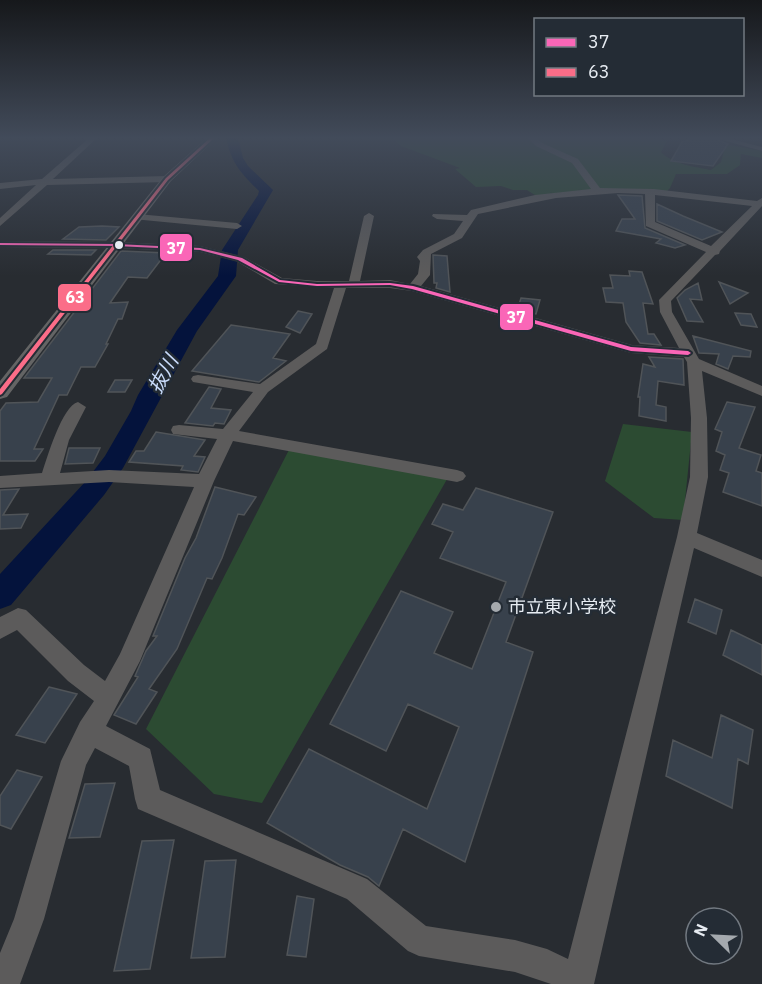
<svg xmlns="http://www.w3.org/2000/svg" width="762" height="984" font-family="'IBM Plex Sans','Noto Sans JP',sans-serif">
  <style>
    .green { fill: #2c4b32 }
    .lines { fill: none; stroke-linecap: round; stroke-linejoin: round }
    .river { fill: #04133c; fill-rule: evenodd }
    .building { fill: #38414c; stroke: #505458; stroke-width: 1.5 }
    .minor { fill: #5c5b5b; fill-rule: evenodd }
    .major { fill: #646464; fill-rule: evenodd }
    .bus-1-casing { stroke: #242c35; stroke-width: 4 }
    .bus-2-casing { stroke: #242c35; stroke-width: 4 }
    .bus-1 { fill: #fa66b7; fill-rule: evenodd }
    .bus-2 { fill: #fb6d88; fill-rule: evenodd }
    .bus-dot { fill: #e7ecf2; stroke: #242c35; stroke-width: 2 }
    .poi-dot { fill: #a4a9ae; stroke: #242c35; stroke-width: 2 }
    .labels { text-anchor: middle; stroke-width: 5; stroke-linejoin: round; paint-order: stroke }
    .poi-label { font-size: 18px; fill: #e7ecf2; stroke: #242c35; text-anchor: start }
    .water-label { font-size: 20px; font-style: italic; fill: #c9dcfb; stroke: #242c35 }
    .line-badge { stroke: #242c35; stroke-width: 2 }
    .badge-label { font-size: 16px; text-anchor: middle; font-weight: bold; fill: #fff }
  </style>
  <rect width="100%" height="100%" fill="#282c31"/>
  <path class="green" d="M325 138H655L667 141 661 152C672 164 695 167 711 170L721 162 725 147 730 145 762 151V158L741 154 740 165 727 174H676L670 188 665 193 582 192 578 189 581 192 555 195 550 192 553 195 538 197 527 190H513L501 186 476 187 455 169 460 168 401 146 395 140Z
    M623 424 692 432 683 520 654 518 605 481Z
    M292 444 450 474 262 803 214 794 146 729Z"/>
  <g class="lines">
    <path class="river" d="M226 138H238L243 158 248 166 273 190 238 250 236 276 197 331 123 468 104 495 11 605 0 609V574L86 481 105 456 131 411 138 395 177 330 218 276 222 250 258 195 259 191C240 172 232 164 226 138Z"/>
  </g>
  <path class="building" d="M696 138H713L728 144 713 166 671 161 682 142Z
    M618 195 642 196 645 228 685 245 675 248 656 243 661 239 616 231 622 219H635Z
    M657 204 683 216 722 232 702 240 657 221Z
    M102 226 119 227 106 240 63 239 79 227Z
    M53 250H96L91 255 48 254Z
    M121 251 166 253 147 278 128 277 110 303 128 302 122 319H118L106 344H108L95 367H81L67 395H59L34 449H43L35 461H0V411L6 403 38 402 52 378H24Z
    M433 255 447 256 450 292 436 288 437 283H434Z
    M629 271 642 272 653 304 643 303 648 334H654L661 345 640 343 626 322 623 303 606 302 603 288H613L610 275 630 276Z
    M719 282 748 293 730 304Z
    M698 283 702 300 690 299 703 322 687 321 677 298 685 290Z
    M521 298 540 300 536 314 517 311Z
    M298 311 312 314 300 333 286 327Z
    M735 313 751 314 757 327 741 325Z
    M231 325 290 334 273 358 286 361 259 382 192 371Z
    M693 336 751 351 750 357 733 356 728 369 716 364 719 354 699 353Z
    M649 357 683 359 684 385 658 381 656 405 666 407V421L639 416 640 397H638L643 364 655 367Z
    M115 380H132L125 392H108Z
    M209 387 221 389 211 408 231 410 224 424 215 423 213 426 185 423Z
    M727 402 755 407 739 448 761 455 756 471 762 473V506L723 492 729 473 720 470 725 455 716 451 722 432 715 429Z
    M156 432 205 440 194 456 205 457 198 472 181 470 183 466 129 462 136 451H144Z
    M69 448H100L93 463 65 464Z
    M215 487 256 497 244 515 238 514 222 558 212 579 207 578 177 649 149 689 157 692 136 724 114 715 138 677 135 676 146 651 157 636H153L185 558 196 538Z
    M476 488 553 512 506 642 533 652 465 862 403 829 379 886 368 877 340 865 267 823 309 749 427 809 459 727 408 704 386 751 330 724 401 591 453 612 434 653 472 669 506 582 440 558 453 532 432 524 443 504 463 510Z
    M19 489 3 515 28 514 21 528 0 529V490Z
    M695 599 722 610 716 634 688 622Z
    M731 630 762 645V675L723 655Z
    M49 687 77 694 45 743 16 735Z
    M721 715 753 730 748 764 738 759 732 808 666 776 673 740 712 758Z
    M17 770 42 777 11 829 0 825V796Z
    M115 783 100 837 69 838 85 784Z
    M174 840 150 969 114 971 142 841Z
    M236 860 225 957 191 958 205 861Z
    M297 896 314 899 306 957 287 955Z"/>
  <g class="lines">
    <path class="minor" d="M89 138H97L53 179 167 176 171 179 167 182 47 185 0 226V218L36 185 0 189V183L42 179Z
      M528 138H536L542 143 578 159 600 188 654 189 757 201 762 198V206L720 251 719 254 715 255 671 301 672 312 699 359 762 386V396L702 371 707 418 708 477 697 533 762 560V577L694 548 594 984H551L515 972 419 956 408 951 347 899 138 809 135 799 129 766 95 748 86 765 44 919 20 984H0V953L14 919 61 761 80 722 94 701 68 681 17 630 0 639V617L18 608 26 610 84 665 105 681 120 654 194 487 109 482 0 488V476L42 473C47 458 62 406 78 402L86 407 69 440 60 473 109 470 199 474 217 439 173 434 171 430 173 426 179 425 223 429 253 392 193 382 191 379 193 376 198 375 260 384 316 344 334 288 275 284 236 261 200 252 116 248 0 247V241L116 242 200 246 244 257 282 278 317 281H349L364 216 369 213 374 216 360 281 390 280 410 284 418 274 420 261 417 257 423 250 454 234 463 221 437 219 432 216 433 214 467 215 471 210 535 195 591 189 572 163 536 146ZM618 193 645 194 646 226 706 252 659 300 660 312 679 348 632 345 421 286 430 275 431 254 462 238 478 214 556 198ZM655 195 752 206 711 246 655 222ZM346 288H390L412 291 631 353 684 357 687 362 691 418 690 477 677 537 568 959 547 949 515 940 426 926 367 879 160 790 150 749 106 726 140 661 214 481 233 441 457 482 463 480 466 476 463 472 457 470 239 431 268 392 327 349Z
      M715 138H727L762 147V151Z
      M137 214 237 223 242 226 237 229 133 219V215Z"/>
    <path class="major" d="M207 138H217L171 181 7 397 0 399V381L163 177Z"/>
    <g class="bus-1-casing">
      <path id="bus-1" d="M0 243 116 244 200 248 242 258 280 280 317 284 390 283 413 286 631 347 688 351 691 353 688 355 631 351 412 289 390 285 317 286 279 282 238 260 200 250 116 246 0 245Z"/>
    </g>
    <g class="bus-2-casing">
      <path id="bus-2" d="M210 138H214L168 180 2 394 0 395V389L166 178Z"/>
    </g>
    <use href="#bus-1" class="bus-1"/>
    <use href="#bus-2" class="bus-2"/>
  </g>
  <linearGradient id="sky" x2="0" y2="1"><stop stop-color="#16181b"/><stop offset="0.5" stop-color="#424b5a"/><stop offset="1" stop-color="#424b5a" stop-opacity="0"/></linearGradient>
  <rect width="762" height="276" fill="url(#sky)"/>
  <circle class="bus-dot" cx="119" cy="245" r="5"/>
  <circle class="poi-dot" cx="496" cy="607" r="6"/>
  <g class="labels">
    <g class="poi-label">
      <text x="508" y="613">市立東小学校</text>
    </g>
    <g class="water-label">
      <text transform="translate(163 374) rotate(-61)" y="7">抜川</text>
    </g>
  </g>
  <g class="line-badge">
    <rect x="159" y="233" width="34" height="29" rx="6" fill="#fa66b7"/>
    <rect x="57" y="283" width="35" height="29" rx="6" fill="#fb6d88"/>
    <rect x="499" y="303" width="35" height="28" rx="6" fill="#fa66b7"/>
  </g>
  <g class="badge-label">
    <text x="176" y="254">37</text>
    <text x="75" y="303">63</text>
    <text x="516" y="323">37</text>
  </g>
  <rect x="534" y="18" width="210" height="78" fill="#242c35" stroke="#727981" stroke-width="1.5"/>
  <rect x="546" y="38" width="30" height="9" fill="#fa66b7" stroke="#727981" stroke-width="1.5"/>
  <text x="588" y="48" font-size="18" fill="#e7ecf2">37</text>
  <rect x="546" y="68" width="30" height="9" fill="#fb6d88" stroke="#727981" stroke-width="1.5"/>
  <text x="588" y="78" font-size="18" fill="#e7ecf2">63</text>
  <g transform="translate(714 936) rotate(294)"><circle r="28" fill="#242c35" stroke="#727981" stroke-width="1.5"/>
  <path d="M0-4.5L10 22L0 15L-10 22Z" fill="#a4a9ae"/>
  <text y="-9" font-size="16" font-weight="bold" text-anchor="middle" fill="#e7ecf2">N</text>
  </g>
</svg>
